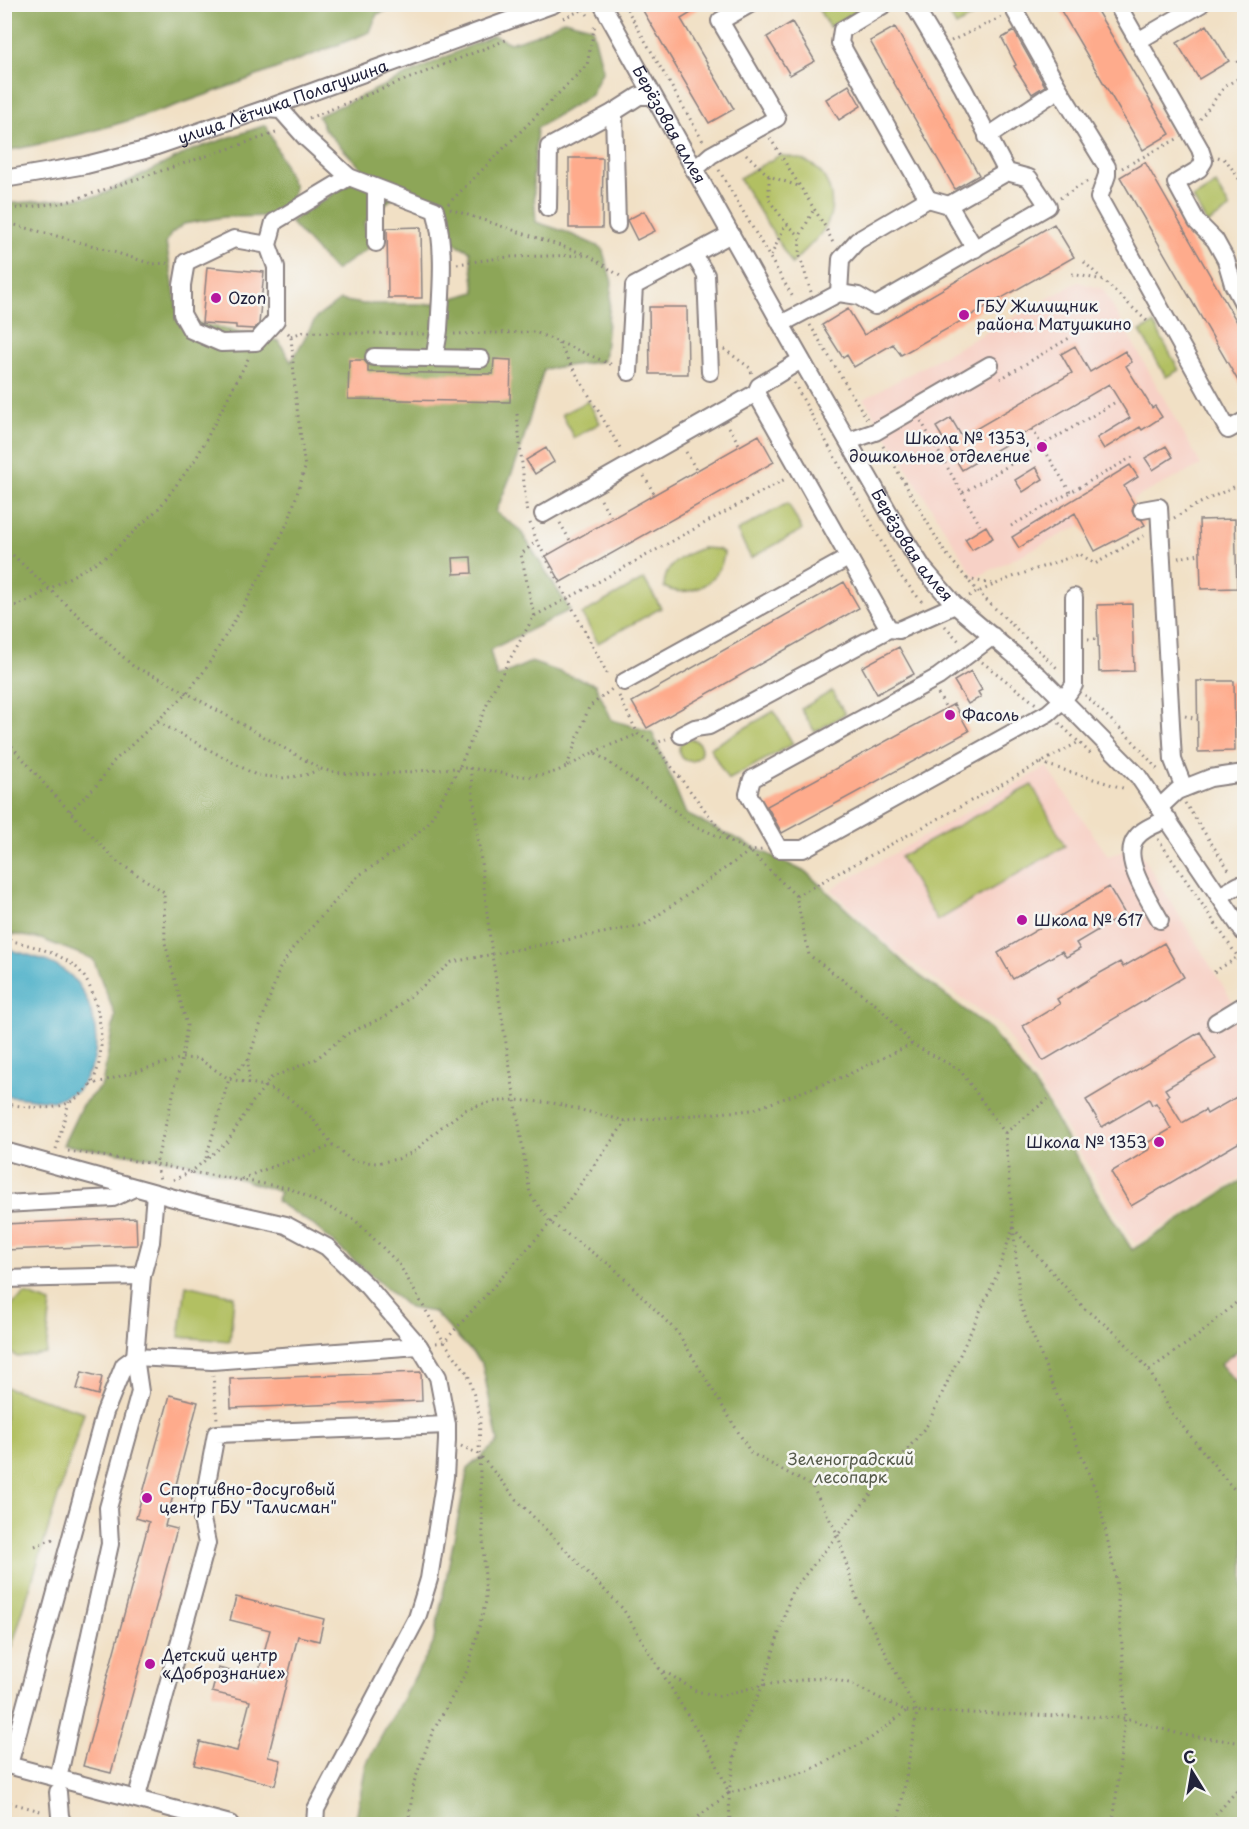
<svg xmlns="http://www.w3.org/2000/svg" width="1249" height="1829" font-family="'Playpen Sans',sans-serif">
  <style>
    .built { fill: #f7d1c6 }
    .green { fill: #b2c062; stroke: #6a714e; stroke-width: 1.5 }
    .forest { fill: #8da658; stroke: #58644a; stroke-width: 1.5 }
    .water { fill: #47aec7; stroke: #346881; stroke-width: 1.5 }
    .building { fill: #feab8c }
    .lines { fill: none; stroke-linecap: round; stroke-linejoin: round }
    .minor-casing { stroke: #8a8180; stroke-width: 20 }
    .path { stroke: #8a8180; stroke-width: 3; stroke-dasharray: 1.5 4.5; stroke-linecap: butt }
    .minor { stroke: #fff; stroke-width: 16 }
    .poi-dot { fill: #b5179e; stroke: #f6f6f2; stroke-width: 2 }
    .labels { text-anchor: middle; stroke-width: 5; stroke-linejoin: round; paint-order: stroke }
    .street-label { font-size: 16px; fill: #22223b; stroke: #f6f6f2 }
    .poi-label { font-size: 16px; fill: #22223b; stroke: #f6f6f2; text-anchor: start }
    .park-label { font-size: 16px; fill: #545949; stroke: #f6f6f2 }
  </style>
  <rect width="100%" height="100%" fill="#f6f6f2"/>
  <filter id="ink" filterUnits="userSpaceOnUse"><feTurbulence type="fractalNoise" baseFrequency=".0167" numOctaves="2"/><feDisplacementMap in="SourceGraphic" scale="12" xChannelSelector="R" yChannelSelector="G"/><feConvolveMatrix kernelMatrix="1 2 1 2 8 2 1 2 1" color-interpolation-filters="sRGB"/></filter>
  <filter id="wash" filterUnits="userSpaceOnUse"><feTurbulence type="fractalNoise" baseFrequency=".008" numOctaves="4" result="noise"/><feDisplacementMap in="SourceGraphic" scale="24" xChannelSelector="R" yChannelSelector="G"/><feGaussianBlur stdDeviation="1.35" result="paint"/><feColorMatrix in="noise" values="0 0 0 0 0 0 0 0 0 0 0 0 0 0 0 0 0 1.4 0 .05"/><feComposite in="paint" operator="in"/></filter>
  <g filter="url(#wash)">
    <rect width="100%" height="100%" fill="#f1e0c5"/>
    <path class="built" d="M1078 282 1103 289 1201 465 975 578 864 399Z
      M1047 767 1108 856 1137 847 1244 1020V1175L1135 1244 1045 1094 1002 1027 894 950 831 889Z
      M1244 1334V1459L1204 1358Z"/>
    <path class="green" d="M982 4 985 9 956 26 946 9 953 5Z
      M816 5H869L829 27Z
      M780 155C788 157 799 157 807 162 830 174 838 203 826 226 820 238 801 253 792 264L739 178Z
      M1216 184 1230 209 1207 224 1193 198Z
      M1154 324 1179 370 1166 377 1140 331Z
      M588 401 600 423 574 438 562 414Z
      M788 503 802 530 751 558 737 531Z
      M702 548 718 549 724 553C722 581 689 601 664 587 664 564 683 555 702 548Z
      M644 579 661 608 598 643 582 614Z
      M832 691 845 714 815 732 801 709Z
      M774 711 793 744 728 780 710 748Z
      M679 750a11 11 0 1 1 22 0a11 11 0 1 1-22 0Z
      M1032 785 1065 846 937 921 900 857Z
      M186 1285 234 1296 230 1341 179 1337Z
      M25 1294 51 1303 46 1353 17 1357 5 1347V1311Z
      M5 1387 84 1412 5 1669H4Z"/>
    <path class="forest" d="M5 4H403V5L377 14 370 32C253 78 129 129 5 151Z
      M564 20 592 27 603 70 591 95 537 128 533 178 536 222 566 232 602 248 612 282 604 361 544 369 518 458 496 512 520 530 570 610 490 650 497 677 531 662 595 684 612 720 652 732 686 814 807 873 911 969 989 1028 1043 1096 1091 1183 1132 1250 1244 1179V1346L1220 1364 1244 1391V1824H355L366 1764 433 1644 468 1468 498 1442 482 1363 434 1312 409 1308 313 1225 276 1201 280 1192 190 1163 63 1145 82 1105 102 1085 115 1015 93 959 41 939 5 933 4 204 99 196 192 150 266 125 294 187 289 216 224 217 184 224 171 234 166 243 179 319 279 341 291 362 316 318 340 300 363 304H432L475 292 470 251 438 235 436 209 400 191 364 223 369 248 335 271 290 222 366 173 325 130 318 116 493 35 510 43 535 35Z"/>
    <path class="water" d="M4 948C25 954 56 961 72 977 90 996 100 1032 94 1059 92 1070 83 1081 77 1091L53 1101 5 1096Z"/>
    <g id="blocks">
      <path class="building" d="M639 4H706L681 19 734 109 709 123Z
        M1057 4H1093L1170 134 1143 150Z
        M792 22 815 61 790 75 767 37Z
        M1207 25 1229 61 1199 79 1177 43Z
        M895 27 979 175 955 189 870 41Z
        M1014 31 1045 86 1032 94 1014 66 1016 65 1002 38Z
        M849 85 861 106 839 120 826 99Z
        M569 158H603L602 228H569Z
        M1145 162 1245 336V393L1120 177Z
        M644 211 655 231 637 240 627 220Z
        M1054 224 1074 257 901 355 893 344 854 367 847 355 843 358 822 325 848 309 864 335Z
        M421 227 422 298H388L387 228Z
        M207 267 264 272 259 324 254 329 236 328V325L202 323Z
        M649 307H687L688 374H650Z
        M1075 346 1090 372 1125 351 1132 362 1126 366 1152 408 1155 406 1162 417 1142 430 1140 427 1104 449 1097 438 1130 418 1109 384 962 470 936 427 951 418 962 437 1072 373 1061 354Z
        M494 359 511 360 510 402 348 399 349 360H364L368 365V372L493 374Z
        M759 435 774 462 561 582 546 556Z
        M1166 446 1173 457 1153 470 1145 458Z
        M546 448 554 462 535 474 526 460Z
        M1130 465 1138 477 1124 486 1134 504 1132 511 1134 516 1142 520 1145 525 1095 551 1075 513 1019 548 1012 537Z
        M1036 467 1043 479 1023 492 1015 480Z
        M1235 519 1237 588 1201 589 1199 520Z
        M986 526 993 538 972 550 965 539Z
        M471 557 472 573 454 574 453 558Z
        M844 582 859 608 647 728 632 702Z
        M1132 604 1134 671 1099 672 1097 605Z
        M899 647 914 674 877 694 862 667Z
        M971 671 982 690 978 692 981 697 968 704 954 681Z
        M1197 681H1234L1235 751 1198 752Z
        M954 704 969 731 782 833 767 806Z
        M1109 887 1125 914 1076 943 1080 949 1068 956 1066 957 1062 951 1013 979 998 953Z
        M1164 943 1184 977 1043 1061 1023 1026 1060 1004 1057 999 1093 977 1120 962 1123 967Z
        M1200 1032 1216 1059 1165 1089 1169 1095 1166 1097 1182 1123 1205 1110 1207 1114 1245 1092V1139L1131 1206 1111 1172 1150 1149 1147 1143 1171 1129 1156 1103 1152 1105 1149 1099 1102 1127 1086 1100Z
        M136 1218 137 1245 4 1250V1224Z
        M82 1372 102 1377 98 1395 77 1389Z
        M421 1372 422 1401 231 1408 230 1379Z
        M170 1395 198 1402 165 1526 177 1529 111 1773 83 1766 149 1522 136 1518Z
        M236 1597 324 1619 319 1641 298 1636 268 1757 281 1760 275 1785 194 1765 200 1742 237 1751 250 1701 212 1692 218 1668 257 1678 270 1630 230 1620Z"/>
    </g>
  </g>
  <g filter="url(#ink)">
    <use href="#blocks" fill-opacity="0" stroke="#8a8180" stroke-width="1.5"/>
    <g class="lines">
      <g class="minor-casing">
        <g id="minor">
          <path id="s1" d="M602 4 790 340 900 532 923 568 955 605 1039 676 1138 776 1244 933"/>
          <path d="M1117 4 1200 149 1204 161 1199 169 1176 183 1197 222 1215 240 1226 260 1233 284 1244 305"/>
          <path d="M1015 11 1059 89 1107 167V175L1099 198 1228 430 1244 421"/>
          <path d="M1138 41 1201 4"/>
          <path d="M265 109 281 110 305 137 349 177 435 210C446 245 441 294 439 330 438 340 435 349 435 358"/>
          <path d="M987 137 1059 89"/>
          <path d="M694 170 711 155 777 118 720 21 750 4"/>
          <path id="s2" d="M4 179 86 165 145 150 265 109 554 4"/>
          <path d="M376 188V243"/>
          <path d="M928 199 949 205 975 249"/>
          <path d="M949 205 1007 172"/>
          <path d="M548 208 549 147 614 112"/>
          <path d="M617 225 614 112 639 96H653"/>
          <path d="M268 245 276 267V320L256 342 221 343 191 330 182 314V285L186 262 234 239 268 245 274 222 349 177"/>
          <path d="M694 255 706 275 710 372"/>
          <path d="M839 293 841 259 857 241 928 199 840 43 842 30 885 4"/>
          <path d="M781 324 839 293 858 296 875 306 1048 206 1029 178 1007 172 963 88 913 4"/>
          <path d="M374 357 481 359"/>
          <path d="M801 360 759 386 756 393 889 629"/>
          <path d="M629 372 634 286 731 234"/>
          <path d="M849 441 875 432 990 365"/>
          <path d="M1142 510 1159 507 1173 760 1184 788"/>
          <path d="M543 514 756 393"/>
          <path d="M993 636 938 677 752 779 748 794 779 849H803L1048 713 1064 699 1074 685V597"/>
          <path d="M624 682 848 558"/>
          <path d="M681 735 695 728 709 726 889 629 899 630 955 605"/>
          <path d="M1160 807 1177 791 1210 778 1244 773"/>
          <path d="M1221 895 1239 885H1244"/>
          <path d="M1160 920C1150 901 1120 858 1136 838 1143 828 1157 824 1168 819"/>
          <path d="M1216 1022 1244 1005"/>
          <path d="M4 1151 199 1205 286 1225 327 1247 367 1286 419 1346 438 1377 447 1425V1440L445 1477 429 1579 417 1618 316 1809 315 1824"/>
          <path d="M4 1204 113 1198 134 1188"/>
          <path d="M4 1279 142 1276"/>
          <path d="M4 1764 230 1824"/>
          <path d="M9 1765 105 1412 124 1365 135 1357 212 1361 419 1346"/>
          <path d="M60 1770 110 1544 108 1508 140 1392 135 1357 142 1276 151 1242 155 1193"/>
          <path d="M139 1789 207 1543 201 1515 216 1434 447 1425"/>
          <path d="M58 1792 60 1816 63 1824"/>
        </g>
      </g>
      <path class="path" d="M580 4 590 18
        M624 4 704 143
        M563 18 582 10
        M951 41 1002 17
        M1237 61 1243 75 1241 99 1244 106
        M309 118 506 40
        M1200 119 1225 86 1244 75
        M770 138 826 228 834 245
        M746 154 769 176 798 186
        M1218 157 1226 160 1244 186
        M1122 168 1177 139
        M719 170 794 299
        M769 176V200L786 223 800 236
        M1060 198 1088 181
        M448 204 587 65 595 24
        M450 209 585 254
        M4 210 67 202 279 132
        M4 222 98 247 152 264 170 263
        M771 256 786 223
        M1084 262 1102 279
        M457 264 508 257 588 255 623 278
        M1072 274 1103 280 1149 323
        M811 292 799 254 800 236 814 209
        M810 325 867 419
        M454 334 535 332 615 366
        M291 336 303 332 424 334
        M558 343 622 451
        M724 349 750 368 752 374
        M1000 379 1071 337
        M794 383 899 574 922 602
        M517 414 527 514
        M921 421 962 493 1114 403
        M729 427 740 446
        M1032 429 1070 492
        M883 446 944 551 977 591 1059 670
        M686 452 697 471
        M644 476 655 495
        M962 493 980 525
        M601 500 612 519
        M1174 518 1194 506 1244 482
        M530 523 537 541 609 677
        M560 523 571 542
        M1011 526 1136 455
        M4 547 134 667 162 679 321 769C369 782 418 768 466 768 489 769 512 778 535 776 556 775 576 762 594 752L652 793 691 824 750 851 796 896 809 955 879 1007 912 1044 960 1070 1005 1133 1020 1304 1098 1496 1116 1579 1123 1657 1125 1718 1113 1824
        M1178 558 1200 554
        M967 579 993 584
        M969 596 1010 578 1080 554 1095 564 1145 535
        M4 610 28 601 109 555 160 507 197 457 248 359
        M534 616 521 554 537 541
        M945 626 959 641
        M1088 639H1098
        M982 662 1036 704
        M938 694 946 708
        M1085 695 1135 743 1158 770
        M619 696 638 734 654 744 728 840
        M1185 716 1198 719
        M158 722 256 775 282 778 306 775 321 769
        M1059 723 1091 754
        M4 737 48 788 116 861 164 892 165 943 187 1025 182 1058 156 1164 160 1179
        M654 744 666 739
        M594 752 638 734
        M1041 763 1126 789
        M567 766 589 707 612 689
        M470 768 492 955 530 1194 550 1222 614 1268 678 1333 751 1453 812 1486 838 1535 856 1597 917 1712 898 1824
        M1185 803 1231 873
        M70 811 98 784 113 762 186 694 205 670 265 569 289 520 305 468 296 401 291 336 286 331
        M1158 839 1244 966
        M796 896 1079 742
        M4 939C29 945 57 951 77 968 101 991 110 1058 90 1085 86 1091 75 1100 68 1103 49 1112 25 1106 4 1104
        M1214 972 1238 957
        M248 1060 280 968 293 948 358 876 405 845 429 822 459 768 496 684 534 616 567 599 787 478
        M90 1085 182 1058 199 1059 229 1079 265 1086 290 1099 312 1118 333 1145 353 1161 376 1163 398 1159 415 1151 440 1128 465 1110 490 1102 516 1100 553 1103 626 1121 752 1110 845 1076 912 1044
        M1005 1133 1048 1099
        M56 1149 69 1102
        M68 1151 156 1164 191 1172 289 1188 355 1220 399 1264 444 1342 468 1374 480 1417 479 1454 486 1601 468 1669 432 1733 414 1782 408 1824
        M206 1158 229 1079 248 1060 249 1083
        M242 1179C272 1165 303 1158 333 1145
        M173 1180 191 1172 228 1141 251 1104 271 1078 316 1059 347 1034 386 1016 452 962 644 925 750 851 763 850
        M436 1343 444 1342 561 1211 626 1121
        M1149 1370 1199 1335 1244 1296
        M213 1375 217 1419
        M461 1446 479 1454 520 1503 623 1609 715 1760 729 1793 730 1824
        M35 1546 56 1538
        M4 1575H5
        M659 1668 696 1691 719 1696 763 1685 825 1677 849 1683 906 1711 1125 1718 1183 1735 1244 1743
        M729 1793 737 1738 763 1685 792 1591 928 1424 995 1279 1013 1228 1085 1309 1118 1335 1149 1370 1171 1412 1231 1486 1244 1498
        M4 1801 44 1812
        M689 1824 729 1793 808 1771 870 1739 906 1711
        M1208 1824 1244 1782"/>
      <use href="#minor" class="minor"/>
    </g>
  </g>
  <g class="poi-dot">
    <circle cx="216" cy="298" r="6"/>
    <circle cx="964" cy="315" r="6"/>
    <circle cx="1042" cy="447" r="6"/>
    <circle cx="950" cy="715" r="6"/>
    <circle cx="1022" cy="920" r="6"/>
    <circle cx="1159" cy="1142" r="6"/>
    <circle cx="147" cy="1498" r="6"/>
    <circle cx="150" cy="1664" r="6"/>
  </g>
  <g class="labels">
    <g class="street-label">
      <text dy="6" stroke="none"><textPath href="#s2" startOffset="290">улица Лётчика Полагушина</textPath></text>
      <text dy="6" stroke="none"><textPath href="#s1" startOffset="138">Берёзовая аллея</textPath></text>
      <text dy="6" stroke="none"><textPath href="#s1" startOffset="624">Берёзовая аллея</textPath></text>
    </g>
    <g class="poi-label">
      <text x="228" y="304">Ozon</text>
      <text x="976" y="312">ГБУ Жилищник<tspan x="976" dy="18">района Матушкино</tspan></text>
      <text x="1030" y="444" text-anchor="end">Школа № 1353,<tspan x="1030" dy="18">дошкольное отделение</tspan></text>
      <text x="962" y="721">Фасоль</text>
      <text x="1034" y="926">Школа № 617</text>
      <text x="1147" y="1148" text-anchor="end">Школа № 1353</text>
      <text x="159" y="1495">Спортивно-досуговый<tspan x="159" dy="18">центр ГБУ "Талисман"</tspan></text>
      <text x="162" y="1661">Детский центр<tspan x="162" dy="18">«Добрознание»</tspan></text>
    </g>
    <g class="park-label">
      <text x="851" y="1465">Зеленоградский<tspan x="851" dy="18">лесопарк</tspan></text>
    </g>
  </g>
  <rect width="1249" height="1829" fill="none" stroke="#f6f6f2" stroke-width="24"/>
  <g transform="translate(1192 1772) rotate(349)" stroke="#f6f6f2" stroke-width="4.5" paint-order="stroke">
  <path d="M0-4.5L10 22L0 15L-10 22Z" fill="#22223b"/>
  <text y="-9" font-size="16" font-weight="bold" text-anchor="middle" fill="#22223b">С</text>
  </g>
</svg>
